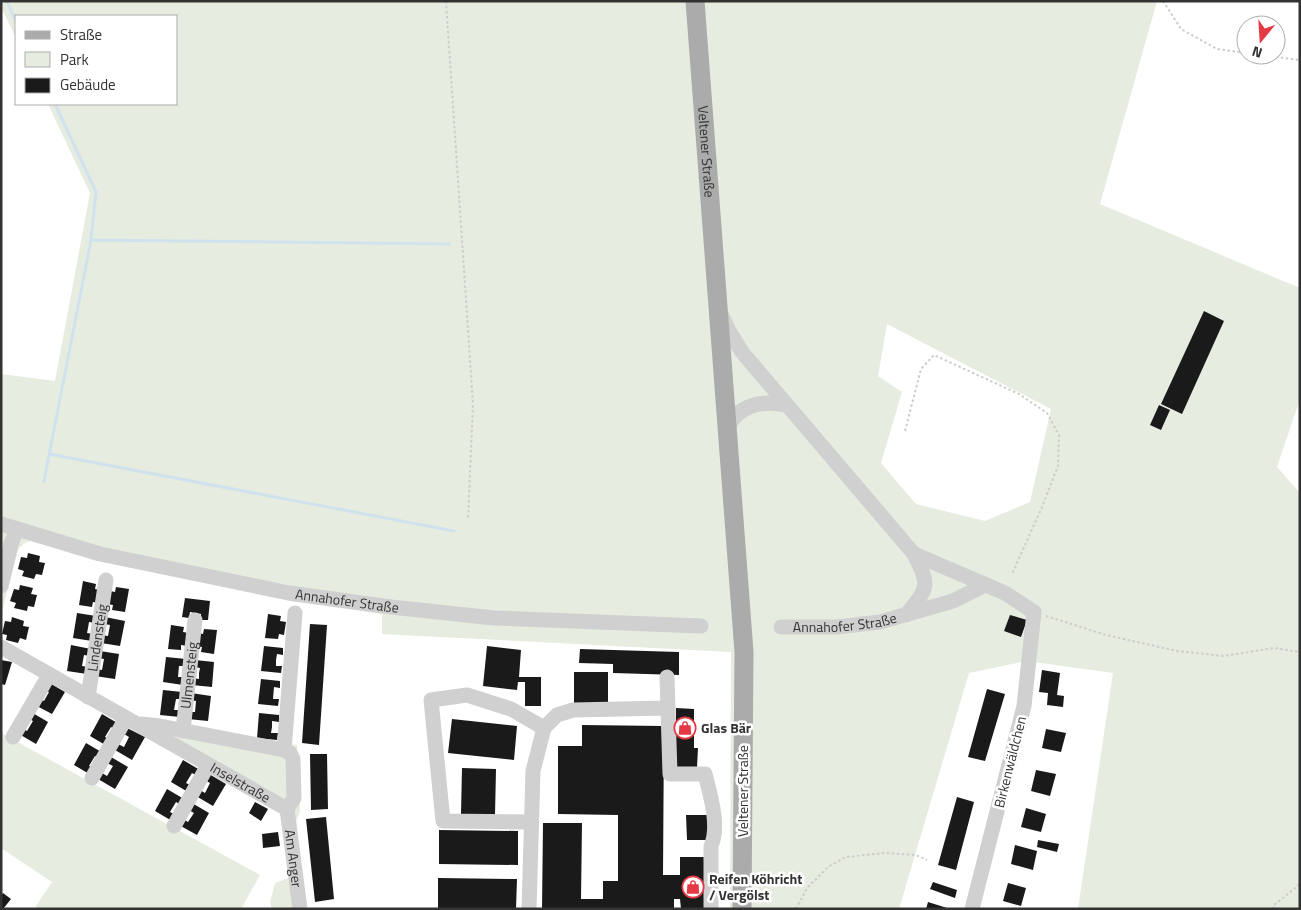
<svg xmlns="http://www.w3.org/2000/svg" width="1301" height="910" font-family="'Titillium Web',sans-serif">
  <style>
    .green { fill: #e6ecdf; fill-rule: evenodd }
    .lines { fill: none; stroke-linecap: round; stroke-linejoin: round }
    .stream { stroke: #cfe2ee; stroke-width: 3 }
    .building { fill: #1a1a1a }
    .path { stroke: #cdcdcd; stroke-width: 2; stroke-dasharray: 2.5 2.5; stroke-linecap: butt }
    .minor { stroke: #d0d0d0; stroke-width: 15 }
    .major { stroke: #ababab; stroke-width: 19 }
    .labels { text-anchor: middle; stroke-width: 5; stroke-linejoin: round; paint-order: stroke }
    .street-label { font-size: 14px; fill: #333; stroke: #fff }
    .poi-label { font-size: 14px; font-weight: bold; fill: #333; stroke: #fff; text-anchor: start }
  </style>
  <rect width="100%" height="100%" fill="#fff"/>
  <path class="green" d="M1 1H1157L1100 204 1300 288V399L1277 467 1300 493V909H1078L1113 673 1026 661 969 673 899 909H730L731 652 382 634V614L290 601 98 560 30 541 23 544 18 550 1 615V554L3 546 1 536V374L55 381 90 193 48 104H176V16H16V38L1 7ZM887 324 1051 409 1030 502 985 521 916 504 881 463 902 392 878 376Z
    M135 716 256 741 297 745 300 811 296 822 307 909H272L270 902 275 883 289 878 280 809Z
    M1 733 260 875 241 909H39L36 906 52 882 1 848Z"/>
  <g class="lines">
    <path class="stream" d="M7 1 16 22
      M91 240 449 244
      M49 454 454 531
      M44 481 91 240 96 192 55 104"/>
  </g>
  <path class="building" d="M1204 311 1224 321 1182 414 1161 404Z
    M1159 405 1170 410 1161 430 1150 425Z
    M28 553 40 556 39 562 45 563 42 575 36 574 34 579 22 576 24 571 18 569 21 557 27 558Z
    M83 581 96 584 95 589 101 590 98 603 93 602 92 607 79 605Z
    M20 585 33 588 31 594 37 595 34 607 28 606 27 611 14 608 16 603 10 601 14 589 19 590Z
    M116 587 129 589 125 612 112 610 113 605 107 604 110 591 115 592Z
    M185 598 210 601 208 620H201V614L190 612 189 618 182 617Z
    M77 613 96 616 95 623 89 622 88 628 87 633 93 634 92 641 73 638Z
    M268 614 281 616 280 621 286 622 284 635 279 634 278 639 265 638Z
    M1010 615 1027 620 1021 637 1004 631Z
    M12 617 24 621 23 626 29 627 26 640 20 638 18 643 6 640 7 635 2 634 5 621 11 622Z
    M105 617 125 621 120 646 101 643 102 635 108 636 110 625 104 624Z
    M310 624 327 625 319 745 302 743Z
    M171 625 184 627 183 632 189 633 187 646 181 645V650L168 649Z
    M204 629 217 630 214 654 201 652 202 647 196 646 198 633 203 634Z
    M71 645 91 649 90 656 84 655 82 666 88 667 87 674 67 671Z
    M264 646 283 648V655L277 654 276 660V666H282L281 673 261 671Z
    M487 646 521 650 519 677H541V706H525V682H518L517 690 483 686Z
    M580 649 679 652V675L613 673V664L579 663Z
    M100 651 119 654 115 679 95 676 96 669 102 670 104 659 98 658Z
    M166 657 186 659 185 666H179L178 677H184L183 685 163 682Z
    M1 660 12 662 5 685 1 684Z
    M195 660 214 662 212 687 192 685 193 678 199 679V673L200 668 194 667Z
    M1042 670 1060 673 1057 695 1064 696 1063 707 1047 705 1048 693 1039 692Z
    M574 672H608V706H574Z
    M261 679 280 681V688L274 687 273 699H279L278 706 258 704Z
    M48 682 65 692 52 714 35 705 39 698 44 701 49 692 44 689Z
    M987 689 1005 694 985 761 968 757Z
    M163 690 182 692V699H176L174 710H180V717L160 715Z
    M191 693 211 696 208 721 188 719 189 712H195L196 701 190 700Z
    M676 708 694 709V748H698L697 768H676Z
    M31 712 48 722 36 744 19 734 22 728 27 731 33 721 28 718Z
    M259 713 279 715V722L272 721V727L271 733H278L277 740 257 738Z
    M102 714 119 724 116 730 111 727 105 737 111 740 107 746 90 736Z
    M452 719 517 726 514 760 448 753Z
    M582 725 664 726 663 875H680V857H706L705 909H681L680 899H674V909H542L543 823H582L581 899H603V881H618V815L558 814V746H582Z
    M127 728 145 737 132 760 115 750 118 744 124 747 129 737 124 734Z
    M1046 729 1066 733 1061 752 1042 748Z
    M86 743 103 753 100 759 95 756 89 766 94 768 91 775 74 765Z
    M310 754H327L328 809 311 810Z
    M111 757 128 767 115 789 98 779 102 773 107 776 113 766 107 763Z
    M183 760 200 770 197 776 192 773 186 783 192 786 188 792 171 782Z
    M462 768 496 769 495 815 461 814Z
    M1036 770 1056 774 1050 796 1031 791Z
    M209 774 226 784 213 806 196 796 200 790 205 793 210 783 205 780Z
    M167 789 184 799 181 805 176 802 170 812 176 815 172 821 155 811Z
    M957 797 974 802 956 870 938 865Z
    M255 802 268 809 261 821 249 813Z
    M192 803 209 813 197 835 179 825 183 819 188 822 194 813 189 810Z
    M1026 808 1046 814 1041 832 1021 827Z
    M686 815H709L710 840H687Z
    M326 817 334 899 315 902 306 819Z
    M439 830 518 831V865L439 864Z
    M278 832 280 846 263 848 262 834Z
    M1038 840 1059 844 1057 852 1037 847Z
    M1015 845 1037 851 1033 870 1011 864Z
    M438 878 517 879 516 909H438Z
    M933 882 957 890 955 898 930 889Z
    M1008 883 1026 888 1021 906 1003 901Z
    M3 893 11 899 3 909H1V895Z
    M928 902 947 908V909H926Z"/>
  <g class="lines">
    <path class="path" d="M446 1 473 404 468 520
      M1163 1 1181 29 1217 49 1246 53
      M1261 55 1300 60
      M905 431 921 369 934 355 1019 394 1047 413 1059 435 1058 466 1042 507 1012 574
      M1046 616 1106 635 1177 651 1224 656 1274 648 1300 652
      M796 909 807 888 828 867 846 857 885 853 916 855 927 860
      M1274 909 1273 906 1300 884"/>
    <g class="minor">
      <path d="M721 314 729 331 742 352 914 554 1005 593 1034 612 1024 706 972 909"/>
      <path d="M728 427C740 404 762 400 787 405"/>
      <path id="s1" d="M1 524 100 554 289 593 391 607 494 618 701 626"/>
      <path d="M1 586 11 544 17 529"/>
      <path d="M906 615C929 587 930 586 914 554"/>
      <path id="s2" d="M781 627H837L880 622 953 601 985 585"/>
      <path id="s3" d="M1 647 287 809"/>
      <path d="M667 677 670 774H705C710 794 720 826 711 846V909"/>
      <path id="s4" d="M88 697 106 580"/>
      <path d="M141 724 160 726 284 750"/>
      <path id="s5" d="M183 731 195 620"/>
      <path d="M13 737 49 675"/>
      <path d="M92 778 126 718"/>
      <path d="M287 809 294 798 293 759 290 753 284 750 295 613"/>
      <path id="s6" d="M287 809 300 909"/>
      <path d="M530 822 443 821 431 700 467 695 511 709 544 728"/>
      <path d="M174 826 208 765"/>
      <path d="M529 909 533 771 544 728 557 715 573 710 668 708"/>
    </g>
    <path class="major" id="s7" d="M695 1 744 652 742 909"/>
  </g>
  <defs>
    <g id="shop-ring" transform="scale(1.125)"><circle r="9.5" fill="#fff" stroke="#e63946" stroke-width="1.5"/><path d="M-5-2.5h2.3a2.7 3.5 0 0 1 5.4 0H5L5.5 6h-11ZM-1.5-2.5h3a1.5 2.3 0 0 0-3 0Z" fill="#e63946"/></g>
  </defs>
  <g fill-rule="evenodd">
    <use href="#shop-ring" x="685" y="728"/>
    <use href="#shop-ring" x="693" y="887"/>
  </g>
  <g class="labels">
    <g class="street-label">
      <text dy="5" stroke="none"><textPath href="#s7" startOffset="151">Veltener Straße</textPath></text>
      <text dy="5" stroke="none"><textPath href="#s1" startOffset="355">Annahofer Straße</textPath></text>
      <text dy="5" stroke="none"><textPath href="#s2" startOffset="64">Annahofer Straße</textPath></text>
      <text dy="5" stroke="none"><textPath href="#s4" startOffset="60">Lindensteig</textPath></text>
      <text dy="5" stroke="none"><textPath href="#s5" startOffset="56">Ulmensteig</textPath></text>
      <text transform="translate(1010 762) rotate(-76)" y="5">Birkenwäldchen</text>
      <text dy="5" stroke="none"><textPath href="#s3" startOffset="275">Inselstraße</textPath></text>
      <text transform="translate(743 791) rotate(-90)" y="5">Veltener Straße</text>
      <text dy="5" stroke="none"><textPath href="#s6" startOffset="50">Am Anger</textPath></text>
    </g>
    <g class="poi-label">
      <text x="701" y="733">Glas Bär</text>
      <text x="709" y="884">Reifen Köhricht<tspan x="709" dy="16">/ Vergölst</tspan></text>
    </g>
  </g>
  <rect width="1301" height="910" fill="none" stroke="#333333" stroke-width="5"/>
  <rect x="15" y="15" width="162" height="90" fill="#ffffff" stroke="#adadad"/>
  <rect x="25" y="31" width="25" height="8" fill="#ababab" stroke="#adadad"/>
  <text x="60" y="40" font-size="15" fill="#333333">Straße</text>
  <rect x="25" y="52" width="25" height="15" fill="#e6ecdf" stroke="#adadad"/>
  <text x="60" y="65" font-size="15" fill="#333333">Park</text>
  <rect x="25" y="78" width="25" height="15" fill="#1a1a1a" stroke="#adadad"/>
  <text x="60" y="90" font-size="15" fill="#333333">Gebäude</text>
  <g transform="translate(1261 40) rotate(198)"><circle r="24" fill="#ffffff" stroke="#adadad"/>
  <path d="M0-4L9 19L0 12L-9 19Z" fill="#e63946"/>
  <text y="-8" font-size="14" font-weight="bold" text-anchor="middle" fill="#333333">N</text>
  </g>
</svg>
